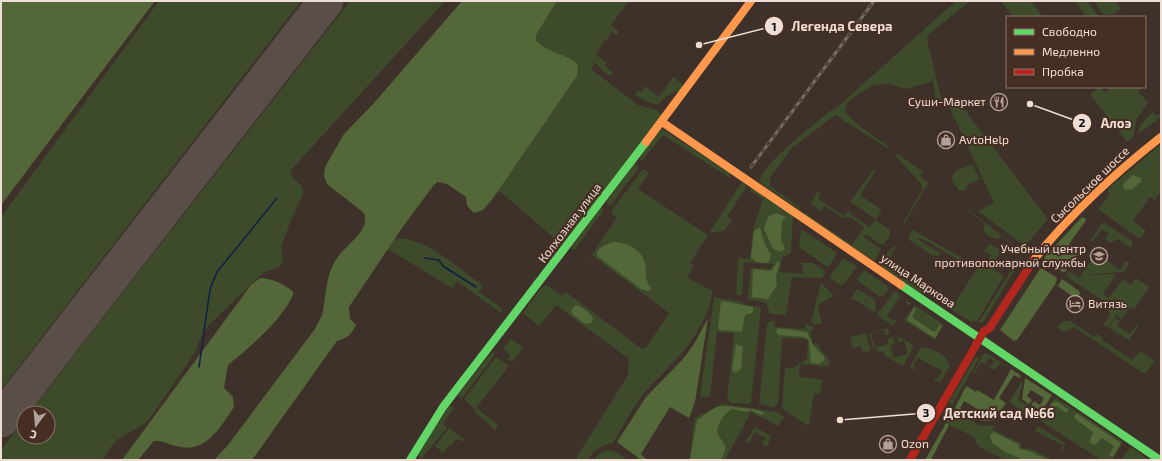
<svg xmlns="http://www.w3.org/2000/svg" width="1162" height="461" font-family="'Exo 2',sans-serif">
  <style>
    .green { fill: #3d4b2b }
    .forest { fill: #536738 }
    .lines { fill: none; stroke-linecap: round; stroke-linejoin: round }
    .stream { stroke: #0f1f46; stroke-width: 1.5 }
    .runway { stroke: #5a4e48; stroke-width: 35 }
    .fast { stroke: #63d668; stroke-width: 8 }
    .slow { stroke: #ff974d; stroke-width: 8 }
    .jam { stroke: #b3261e; stroke-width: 8 }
    .rail-casing { stroke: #756c66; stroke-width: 3 }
    .rail { stroke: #462e22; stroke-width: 1.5; stroke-dasharray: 4.5; stroke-linecap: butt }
    .labels { text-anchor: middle; stroke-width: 4; stroke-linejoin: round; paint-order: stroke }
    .poi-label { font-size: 12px; fill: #eeded6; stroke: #462e22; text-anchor: start }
    .street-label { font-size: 12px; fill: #eeded6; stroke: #462e22 }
    .leader { fill: none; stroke: #eeded6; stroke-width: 1.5 }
    .callout-dot { fill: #eeded6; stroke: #462e22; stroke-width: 1.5 }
    .mark-label { font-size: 12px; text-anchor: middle; font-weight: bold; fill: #111 }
    .callout-label { font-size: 13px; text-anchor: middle; font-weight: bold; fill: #eeded6; stroke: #462e22; stroke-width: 4; stroke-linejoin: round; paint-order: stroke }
  </style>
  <rect width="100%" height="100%" fill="#3e312a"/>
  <path class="green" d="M159 1H301L1 390V217Z
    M350 1H445L291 170V175L302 187 303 194 292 217 281 248 283 260 279 267 263 273 209 325 199 341 196 351 148 421C138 430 123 433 113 444 109 449 106 455 102 460H1V450L24 420V437H48V413H29Z
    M557 1H629L611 25 619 32 617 35 612 32 607 40 605 39 596 55 607 63 605 66 613 73 612 75H608L595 63 591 69 638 105 656 110 663 116 562 249 559 245 558 241 498 190 577 76 578 64C566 54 547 52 536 41V35Z
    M956 1H970L928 35 927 39 941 98 938 99 935 97 933 79 930 82 906 89 888 84 874 85 858 94 846 104V109L844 111C857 126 873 135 889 147V149L835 115 796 145 793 146 770 178V186L799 207 802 211 759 182C762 164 815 124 830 111L835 109Z
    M1001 1H1031L1043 17H1013Z
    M1075 1H1087L1099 17H1086Z
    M1094 1H1116L1121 9 1113 15 1103 14Z
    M673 77 685 86 681 90 665 97 658 105 646 101 635 95 638 90 641 92 645 86 659 97Z
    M1100 87 1104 93 1111 87H1143L1138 91 1148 103 1136 120 1134 136 1127 142 1090 94Z
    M957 100 1048 219 1025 246 978 211 994 203 949 106Z
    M1153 112 1156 116 1161 113V117L1138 134 1140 125Z
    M662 129 730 173V178L663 135 642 161 639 159 659 131Z
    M1161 144V191L1155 200 1150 197 1133 221 1146 231 1140 239 1098 209 1109 196 1108 189Z
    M898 154 923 172 920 176 928 183 904 224V221L922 190V185L896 156Z
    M634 164 638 165V169L611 205 606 203Z
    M972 164 980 179 968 184 966 190 959 191 953 182 952 177 956 171Z
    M643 169 649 173 638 189 708 235 690 263 694 266 687 278 713 291C707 324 688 348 665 371 658 379 650 385 644 393 632 408 623 427 613 443 601 445 594 450 587 460H575L628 375 629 359 556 305 539 326 523 313 542 287 547 285 562 296 566 292 642 349 646 348 669 313 593 256 589 259 617 217 612 214V210Z
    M874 169 876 170 860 195 882 210 876 219 850 202Z
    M742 182 747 186 727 217 732 221 724 231 709 233Z
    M752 188 793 215 791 253 782 258 780 272 803 274V266L801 265V263H813L824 270 825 273 822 278 792 277 786 315 770 314 766 303 751 300 748 298 751 268 772 269 773 264 744 262 742 295H736L738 258 750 259 753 230 763 199 750 191Z
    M944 191 1013 244V245L1001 236 999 239C993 239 984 234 983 229L985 224Z
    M817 192 821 193 818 199 844 216 850 209 849 213 870 227 875 220 890 230V236L884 244H880L866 234 864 237 881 249 874 261 804 214V212L852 245 864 227 850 217 843 218 824 206 821 211 811 204Z
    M601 207 603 209 602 213 574 250 571 248Z
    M1103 222 1133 242 1131 248 1118 239 1110 243 1105 239 1109 234 1102 229 1092 242 1090 241Z
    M801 229 836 252 837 253 829 266H826L799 247Z
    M913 230 976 266V267L973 268 919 237V240L940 253 939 256 932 255 909 240V235Z
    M395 239C425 236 456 267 480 283L482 287 479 292 499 306 503 311 501 313 457 281 452 288 388 249Z
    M990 244 999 249V254L994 262 998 265 994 270 1004 276 977 321 971 322 951 309 978 267 983 269 991 255 984 251Z
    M895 246 896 247 884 266 925 292 923 295 882 268C881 262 889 249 895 246Z
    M1096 253 1120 270 1126 261 1130 263 1123 272 1081 275Z
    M843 259 857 266 846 282 841 285 829 278Z
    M1018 260V265L983 322 978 323Z
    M864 270 889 287 884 296H879L858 281 857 279Z
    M1069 271 1079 278 1082 275 1113 274 1115 276 1103 294 1109 298 1123 279 1131 285 1136 278 1149 287 1134 310 1130 307 1121 320 1117 315 1108 327 1103 325 1110 316 1106 303 1066 276Z
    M821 283 834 296 819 304 818 308 822 323 815 325 811 322Z
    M857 289 874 299 876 308 874 312 857 301 851 299Z
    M894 292H895L911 303 908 305 906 303 907 301 900 296 887 316 894 321 895 319 897 320 893 326 877 315Z
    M714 297 742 302 745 305 760 307 761 309 751 402 749 404 732 403 727 399 734 333 717 332 710 397H700Z
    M915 305 944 325 935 340 904 320Z
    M1115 318 1120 321 1117 326 1130 334 1137 324 1138 326 1129 340 1109 328Z
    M770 321H775L774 327 805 329 806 324 815 328 810 331 813 344 817 343C819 348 827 356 830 363L827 367 800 364 799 377 825 380 822 381 820 394 814 393 809 426 785 411 782 407 785 368H793L807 359 808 340 805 339 782 338 778 403 774 408 759 404 767 325Z
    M1064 321H1070L1094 337 1097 334 1103 338 1102 340 1132 360 1140 351 1154 360V362L1146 373H1143L1074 327 1064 332 1057 327Z
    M887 328 890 334 886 336 884 330 871 334 875 348 888 344 887 339 893 337 895 343 890 345 894 358 908 354 904 341 898 342 897 338 900 337 913 345V348L903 366 885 356 883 351 880 352 873 348 869 334Z
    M866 333 871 350 863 353 861 346 853 348 850 337Z
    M511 339 523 348 512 362 507 359 510 355 503 349Z
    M921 347C932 348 947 354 950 366L940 383 934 380V378L938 379 942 371 918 358 913 366 916 367 915 370 910 367Z
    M491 353H495L494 356 462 398 459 397 458 395Z
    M986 353 1007 366 1008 368 1000 363 995 370 988 366H991L994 361 989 358 986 362 987 365 981 362 974 374 973 373 982 356Z
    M496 357 509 366 476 408 498 425 495 430 474 411 475 409 464 399Z
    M976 357 979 358 952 405 949 402Z
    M1022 381 1023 383 1018 400 1040 414 1035 419 1009 402Z
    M1054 399H1058L1123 442 1112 460H1101L1041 421 1042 417Z
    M722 404 777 412 785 417 781 421 779 426 751 412 725 460H689L695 418Z
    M450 405 454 408 443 423 447 428 421 459 417 454Z
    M954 411 979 425 995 426 993 430 1022 444 1020 448 1031 449 1053 460H1005L979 447 974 437 946 423 951 413Z
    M1038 426 1065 443 1062 452 1058 451H1061L1063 445 1035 431Z
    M755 427 771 436 767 447 762 444 766 438 755 432 749 443 746 441Z
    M449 428 465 440 464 442 459 439 455 440 451 446 449 445 442 455V452L435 446Z
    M1130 448H1132L1149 460H1121Z
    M607 450 614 451 629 460H594L599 454Z"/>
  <path class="forest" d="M1 1H155L1 205Z
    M462 1H557L536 35V41C547 52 566 54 578 64L577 76 491 201 483 210 474 213 467 206 466 197 447 184 437 182 433 186 402 228 349 307 350 319 356 325C351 335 347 338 337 341L252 460H214L228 445 315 329C317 324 320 320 322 315 327 295 325 275 337 258 346 245 371 230 364 213L327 184 324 176 325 167 344 134 374 103Z
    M1133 175 1141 178V182L1132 189 1124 190 1123 184Z
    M776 213 786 217 782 222 781 241 785 248 782 252 773 249 764 229 768 217Z
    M1082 217 1086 219 1085 222 1069 244 1079 253 1065 272H1063L1044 258Z
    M760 227 765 245 771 255 769 262C762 264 756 263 751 257L754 231Z
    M613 242C625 241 643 250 645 264 647 274 644 279 651 288L648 291 641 289 597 256C596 248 605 245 613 242Z
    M778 261 780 262 776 277 777 285 768 299 752 297 753 269 771 271Z
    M1040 269H1043L1057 278 1056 283 1017 340 1014 341 1000 330Z
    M260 278C273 279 283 283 293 292V295C281 321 250 347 228 365L224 388 233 397 234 407C221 426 207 452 181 447 171 446 164 440 154 441L138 460H122L251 285Z
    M1062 279 1079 291 1080 294 1076 299 1058 286Z
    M723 301 753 307V313L745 315 742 332 720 330 718 328 721 302Z
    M575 305C581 306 589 312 593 318L592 323 585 324 572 314 571 310Z
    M914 307 916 309 912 317 932 331 935 332 940 325H942L936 337H933L907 320Z
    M708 318 695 402 689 418 670 407 641 454 646 459 641 460 617 442 646 397 683 359 694 344Z
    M778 328 807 332 813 345 824 357V361L819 364 811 363 809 340 804 337 778 335 776 332Z
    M736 344 743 347 741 369 736 373 732 370Z
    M1011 369 1020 375 1021 379 1014 375 999 398 1006 403 994 420 983 421 976 417 979 410 964 401 960 408 963 410 962 412 955 408 966 386 976 392 977 390 994 400Z
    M1025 378 1052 395 1042 411 1031 405 1034 401 1040 405 1044 398 1031 390 1027 396 1032 400 1029 404 1022 399Z
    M1056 401 1069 410 1066 413 1056 406 1051 413 1052 418H1050L1046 413 1052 403Z
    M723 406 753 409 763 412 764 414 761 415 750 410 747 412 732 409C724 414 718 422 717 432 723 446 730 443 721 460H690L697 420 716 407Z
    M1076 413 1121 443 1113 457 1109 455 1114 446 1102 438 1095 445 1089 443 1093 432 1074 418Z
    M946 423 949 425 931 460H925Z
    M994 432 1018 444 1020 449 1029 451 1048 460H1024L1005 452 992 443 990 435Z"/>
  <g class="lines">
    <path class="stream" d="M425 258 439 260 443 266 476 287
      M199 367 209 296 211 286 217 272 277 198"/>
    <path class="runway" d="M1 420 326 1"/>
    <path class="fast" d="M901 285 1160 460
      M410 460 443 407 646 142"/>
    <path class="slow" d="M662 122 901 285
      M646 142 751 1
      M1033 261C1070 214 1114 174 1161 137"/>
    <path class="jam" d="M910 460 984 331 989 329 1033 261"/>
    <g class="rail-casing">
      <path id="rail" d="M751 167 874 1"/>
    </g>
    <use href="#rail" class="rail"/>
  </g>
  <defs>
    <g id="restaurant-ring" transform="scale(0.9)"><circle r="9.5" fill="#462e22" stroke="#b0a19a" stroke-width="1.5"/><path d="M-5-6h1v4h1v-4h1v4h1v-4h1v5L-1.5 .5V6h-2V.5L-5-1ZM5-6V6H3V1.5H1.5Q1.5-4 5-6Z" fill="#b0a19a"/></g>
    <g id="shop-ring" transform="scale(0.9)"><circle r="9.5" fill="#462e22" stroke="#b0a19a" stroke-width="1.5"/><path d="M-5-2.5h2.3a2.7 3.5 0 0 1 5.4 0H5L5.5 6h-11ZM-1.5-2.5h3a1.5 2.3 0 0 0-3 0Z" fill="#b0a19a"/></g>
    <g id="university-ring" transform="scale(0.9)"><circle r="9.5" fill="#462e22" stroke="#b0a19a" stroke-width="1.5"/><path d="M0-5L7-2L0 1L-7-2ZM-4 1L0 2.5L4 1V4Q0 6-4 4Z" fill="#b0a19a"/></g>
    <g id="hotel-ring" transform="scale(0.9)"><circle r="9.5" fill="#462e22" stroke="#b0a19a" stroke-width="1.5"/><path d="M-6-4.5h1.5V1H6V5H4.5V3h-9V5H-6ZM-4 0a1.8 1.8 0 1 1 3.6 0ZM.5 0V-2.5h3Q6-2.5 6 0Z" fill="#b0a19a"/></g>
  </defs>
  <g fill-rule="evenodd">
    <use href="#restaurant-ring" x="999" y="102"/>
    <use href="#shop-ring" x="946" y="140"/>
    <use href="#university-ring" x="1099" y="256"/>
    <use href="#hotel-ring" x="1075" y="304"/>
    <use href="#shop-ring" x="888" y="444"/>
  </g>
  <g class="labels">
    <g class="poi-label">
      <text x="986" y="106" text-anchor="end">Суши-Маркет</text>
      <text x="959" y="144">AvtoHelp</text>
      <text x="1086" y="253" text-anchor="end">Учебный центр<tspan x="1086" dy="14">противопожарной службы</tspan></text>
      <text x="1088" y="308">Витязь</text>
      <text x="901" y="448">Ozon</text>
    </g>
    <g class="street-label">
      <text transform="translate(1090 185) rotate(-44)" y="4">Сысольское шоссе</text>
      <text transform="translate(570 223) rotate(-53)" y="4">Колхозная улица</text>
      <text transform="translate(918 281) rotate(34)" y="4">улица Маркова</text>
    </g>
  </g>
  <path class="leader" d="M699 45L774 26M1030 104L1082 123M840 420L926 413"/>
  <g class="callout-dot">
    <circle cx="699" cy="45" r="4"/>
    <circle cx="1030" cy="104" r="4"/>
    <circle cx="840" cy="420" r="4"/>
    <circle cx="774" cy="26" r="10"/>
    <circle cx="1082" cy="123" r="10"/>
    <circle cx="926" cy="413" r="10"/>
  </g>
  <g class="mark-label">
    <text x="774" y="31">1</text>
    <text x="1082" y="127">2</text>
    <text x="926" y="417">3</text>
  </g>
  <g class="callout-label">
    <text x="842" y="31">Легенда Севера</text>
    <text x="1116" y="128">Алоэ</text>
    <text x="999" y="418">Детский сад №66</text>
  </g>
  <rect width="1162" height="461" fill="none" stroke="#eeded6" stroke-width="4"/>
  <rect x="1006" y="16" width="140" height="72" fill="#462e22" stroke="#89746a"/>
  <rect x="1014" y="29" width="20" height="6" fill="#63d668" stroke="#89746a"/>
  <text x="1042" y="36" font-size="12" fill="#eeded6">Свободно</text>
  <rect x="1014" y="49" width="20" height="6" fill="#ff974d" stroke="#89746a"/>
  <text x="1042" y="56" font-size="12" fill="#eeded6">Медленно</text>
  <rect x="1014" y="69" width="20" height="6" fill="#b3261e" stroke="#89746a"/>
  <text x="1042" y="76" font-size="12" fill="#eeded6">Пробка</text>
  <g transform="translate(36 425) rotate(196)"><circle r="19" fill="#462e22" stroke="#89746a"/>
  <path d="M0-3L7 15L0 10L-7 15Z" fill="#b0a19a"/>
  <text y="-6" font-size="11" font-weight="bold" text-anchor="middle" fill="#eeded6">С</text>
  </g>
</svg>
